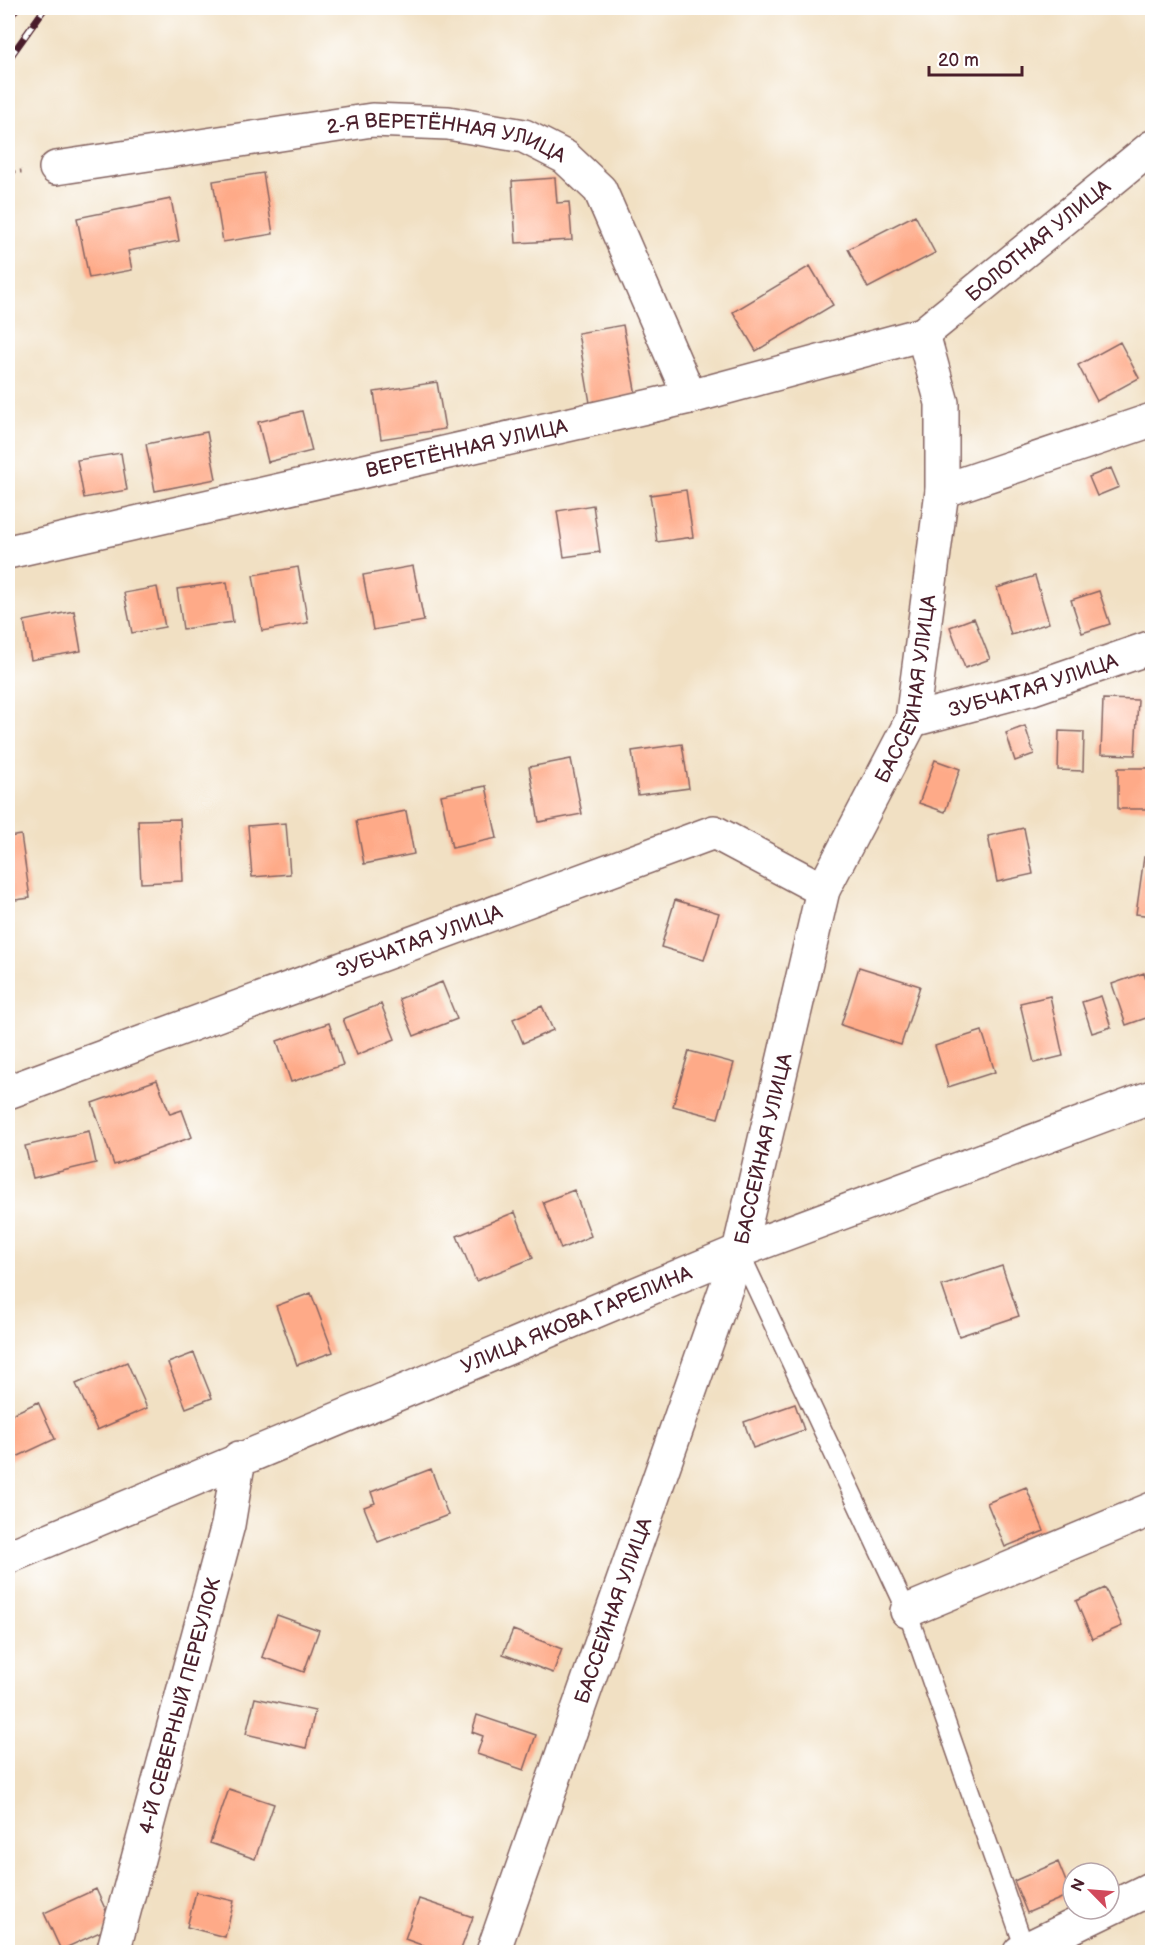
<svg xmlns="http://www.w3.org/2000/svg" width="1160" height="1960" font-family="'Balsamiq Sans',sans-serif">
  <style>
    .building { fill: #feaa88 }
    .lines { fill: none; stroke-linecap: round; stroke-linejoin: round }
    .service-casing { stroke: #846360; stroke-width: 21 }
    .minor-casing { stroke: #846360; stroke-width: 36 }
    .secondary-casing { stroke: #846360; stroke-width: 36 }
    .path { stroke: #846360; stroke-width: 4; stroke-dasharray: 1.5 4.5; stroke-linecap: butt }
    .service { stroke: #fff; stroke-width: 18 }
    .minor { stroke: #fff; stroke-width: 33 }
    .secondary { stroke: #fff; stroke-width: 33 }
    .rail-casing { stroke: #4a1f2b; stroke-width: 7 }
    .rail { stroke: #fff; stroke-width: 4.5; stroke-dasharray: 14; stroke-linecap: butt }
    .labels { text-anchor: middle; stroke-width: 4.5; stroke-linejoin: round; paint-order: stroke }
    .street-label { font-size: 20px; fill: #4a1f2b; stroke: #fff }
  </style>
  <rect width="100%" height="100%" fill="#fff"/>
  <filter id="ink" filterUnits="userSpaceOnUse"><feTurbulence type="fractalNoise" baseFrequency=".0167" numOctaves="2"/><feDisplacementMap in="SourceGraphic" scale="12" xChannelSelector="R" yChannelSelector="G"/><feConvolveMatrix kernelMatrix="1 2 1 2 8 2 1 2 1" color-interpolation-filters="sRGB"/></filter>
  <filter id="wash" filterUnits="userSpaceOnUse"><feTurbulence type="fractalNoise" baseFrequency=".008" numOctaves="4" result="noise"/><feDisplacementMap in="SourceGraphic" scale="24" xChannelSelector="R" yChannelSelector="G"/><feGaussianBlur stdDeviation="1.35" result="paint"/><feColorMatrix in="noise" values="0 0 0 0 0 0 0 0 0 0 0 0 0 0 0 0 0 1.4 0 .05"/><feComposite in="paint" operator="in"/></filter>
  <g filter="url(#wash)">
    <rect width="100%" height="100%" fill="#f1e0c3"/>
    <g id="blocks">
      <path class="building" d="M263 173 273 234 223 242 213 181Z
        M555 178 557 203 569 202 572 240 516 243 512 181Z
        M171 199 179 241 128 251 132 270 89 278 77 218Z
        M915 215 935 253 868 288 848 249Z
        M810 266 833 305 756 351 733 312Z
        M623 325 636 395 590 403 578 333Z
        M1120 342 1139 378 1097 401 1078 365Z
        M437 382 445 429 381 439 374 392Z
        M302 411 312 451 268 462 258 422Z
        M207 432 216 479 155 491 146 444Z
        M121 453 127 490 84 498 77 460Z
        M1111 468 1119 487 1097 496 1089 477Z
        M686 490 693 537 657 542 650 495Z
        M593 505 600 552 564 557 557 511Z
        M413 566 424 621 373 630 363 575Z
        M298 567 308 623 262 631 253 575Z
        M1035 576 1049 623 1011 635 997 588Z
        M227 582 233 622 183 629 177 589Z
        M157 587 165 627 132 633 124 593Z
        M1099 591 1110 624 1082 633 1071 600Z
        M74 611 81 651 31 660 24 621Z
        M974 618 990 659 965 668 950 627Z
        M1103 699 1138 700 1135 755 1101 754Z
        M1025 726 1034 754 1015 761 1006 733Z
        M1059 731 1084 732 1083 771 1058 770Z
        M682 744 689 788 638 795 632 751Z
        M571 759 582 814 539 822 529 767Z
        M935 760 960 769 945 812 919 803Z
        M1118 768H1152V809H1118Z
        M486 786 497 838 452 848 441 795Z
        M406 811 414 854 364 864 356 821Z
        M180 819 183 881 141 883 138 820Z
        M286 823 290 874 252 877 248 826Z
        M1024 828 1033 874 997 882 988 836Z
        M21 835 30 898 8 901V837Z
        M1144 857 1152 859V916L1136 914Z
        M675 900 719 913 704 960 661 947Z
        M859 967 920 986 901 1045 841 1025Z
        M1144 973 1152 1000V1016L1126 1025 1112 984Z
        M442 982 457 1019 414 1036 399 999Z
        M1050 996 1063 1056 1034 1063 1020 1003Z
        M1101 996 1111 1027 1092 1033 1082 1002Z
        M381 1004 395 1039 357 1055 343 1019Z
        M542 1006 553 1030 523 1043 513 1019Z
        M329 1023 343 1065 291 1082 277 1041Z
        M982 1031 995 1072 948 1087 935 1046Z
        M689 1051 734 1063 718 1118 673 1106Z
        M157 1080 170 1114 182 1110 192 1137 114 1165 92 1103Z
        M89 1131 96 1163 33 1178 25 1146Z
        M574 1190 591 1236 561 1249 543 1202Z
        M515 1212 533 1258 476 1281 457 1236Z
        M1002 1266 1019 1316 959 1336 942 1286Z
        M311 1293 333 1352 297 1365 276 1306Z
        M194 1353 212 1398 186 1408 168 1363Z
        M127 1362 147 1408 97 1430 76 1384Z
        M38 1402 55 1439 8 1461V1416Z
        M795 1404 804 1430 753 1448 744 1422Z
        M431 1469 448 1515 378 1542 364 1507 375 1503 371 1492Z
        M1026 1487 1044 1531 1005 1547 987 1503Z
        M1105 1588 1122 1626 1092 1639 1076 1601Z
        M277 1615 319 1630 304 1672 262 1657Z
        M513 1630 562 1649 553 1673 503 1654Z
        M8 1676 14 1691 8 1694Z
        M255 1698 315 1711 306 1748 246 1734Z
        M477 1715 536 1735 524 1770 477 1754 483 1736 472 1732Z
        M229 1789 274 1804 255 1859 210 1843Z
        M1058 1862 1071 1894 1027 1913 1014 1881Z
        M96 1889 113 1926 61 1950 44 1913Z
        M196 1892 234 1901 225 1937 187 1927Z
        M419 1899 473 1917 460 1952H441L405 1939Z"/>
    </g>
  </g>
  <g filter="url(#ink)">
    <use href="#blocks" fill-opacity="0" stroke="#846360" stroke-width="1.5"/>
    <g class="lines">
      <g class="service-casing">
        <path id="service" d="M740 1253 907 1611 1026 1952"/>
      </g>
      <g class="minor-casing">
        <g id="minor">
          <path id="s1" d="M56 168 372 120 448 123 524 136 565 157 600 190 690 397"/>
          <path d="M942 491 1152 420"/>
          <path id="s2" d="M8 552 690 397 923 334 1152 147"/>
          <path id="s3" d="M912 720 1033 688 1152 647"/>
          <path id="s4" d="M8 1092 714 832 823 890"/>
          <path d="M907 1611 1152 1509"/>
          <path id="s5" d="M113 1952 228 1525 239 1458"/>
          <path id="s6" d="M493 1952 739 1251 823 890 912 720 942 491V403L923 334"/>
          <path d="M1020 1952 1152 1888"/>
        </g>
      </g>
      <g class="secondary-casing">
        <g id="secondary">
          <path id="s7" d="M8 1557 739 1251 1152 1097"/>
        </g>
      </g>
      <path class="path" d="M8 173 25 171"/>
      <use href="#service" class="service"/>
      <use href="#minor" class="minor"/>
      <use href="#secondary" class="secondary"/>
      <g class="rail-casing">
        <path id="rail" d="M8 20 17 8
          M8 60 45 8"/>
      </g>
      <use href="#rail" class="rail"/>
    </g>
  </g>
  <g class="labels">
    <g class="street-label">
      <text dy="7" stroke="none"><textPath href="#s1" startOffset="396">2-Я ВЕРЕТЁННАЯ УЛИЦА</textPath></text>
      <text dy="7" stroke="none"><textPath href="#s2" startOffset="1089">БОЛОТНАЯ УЛИЦА</textPath></text>
      <text dy="7" stroke="none"><textPath href="#s2" startOffset="470">ВЕРЕТЁННАЯ УЛИЦА</textPath></text>
      <text dy="7" stroke="none"><textPath href="#s3" startOffset="126">ЗУБЧАТАЯ УЛИЦА</textPath></text>
      <text dy="7" stroke="none"><textPath href="#s6" startOffset="1334">БАССЕЙНАЯ УЛИЦА</textPath></text>
      <text dy="7" stroke="none"><textPath href="#s4" startOffset="438">ЗУБЧАТАЯ УЛИЦА</textPath></text>
      <text dy="7" stroke="none"><textPath href="#s6" startOffset="848">БАССЕЙНАЯ УЛИЦА</textPath></text>
      <text dy="7" stroke="none"><textPath href="#s7" startOffset="616">УЛИЦА ЯКОВА ГАРЕЛИНА</textPath></text>
      <text dy="7" stroke="none"><textPath href="#s6" startOffset="362">БАССЕЙНАЯ УЛИЦА</textPath></text>
      <text dy="7" stroke="none"><textPath href="#s5" startOffset="255">4-Й СЕВЕРНЫЙ ПЕРЕУЛОК</textPath></text>
    </g>
  </g>
  <rect width="1160" height="1960" fill="none" stroke="#fff" stroke-width="30"/>
  <g transform="translate(1091 1891) rotate(295)"><circle r="28" fill="#ffffff" stroke="#b7a5aa" stroke-width="1.5"/>
  <path d="M0-4.5L10 22L0 15L-10 22Z" fill="#d1495b"/>
  <text y="-9" font-size="16" font-weight="bold" text-anchor="middle" fill="#4a1f2b">N</text>
  </g>
  <path d="M929 66v9h93v-9" fill="none" stroke="#4a1f2b" stroke-width="3"/>
  <text x="938" y="66" font-size="18" fill="#4a1f2b" stroke="#ffffff" stroke-width="4.5" paint-order="stroke">20 m</text>
</svg>
